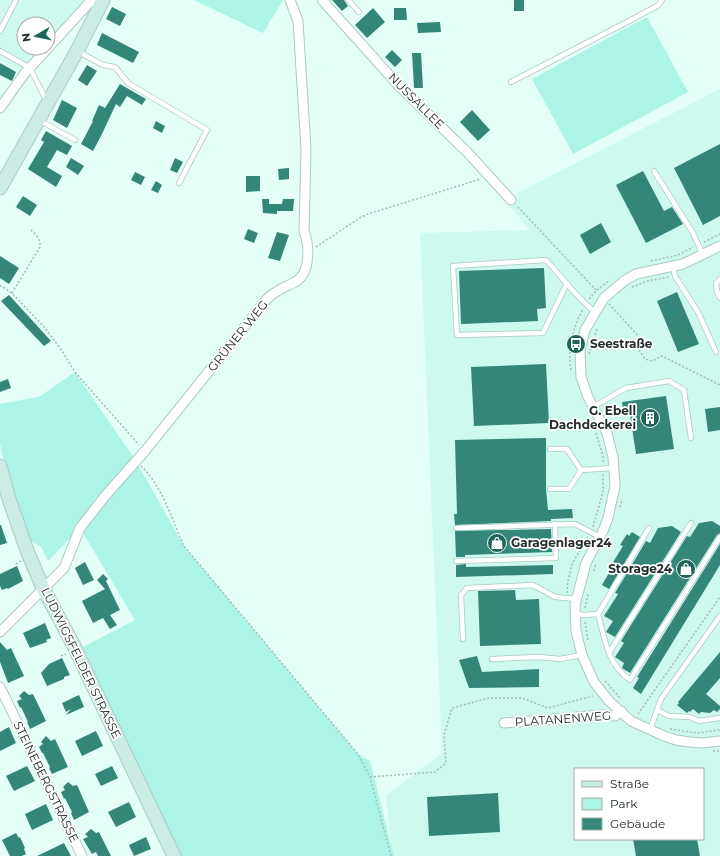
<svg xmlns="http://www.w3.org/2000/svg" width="720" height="856" font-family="Montserrat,sans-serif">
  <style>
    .built { fill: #cef9ef; fill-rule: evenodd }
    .green { fill: #acf5e6 }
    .building { fill: #338678 }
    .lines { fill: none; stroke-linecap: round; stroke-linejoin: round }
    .lane-casing { stroke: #aacac3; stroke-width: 6 }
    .street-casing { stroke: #aacac3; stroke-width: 11 }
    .secondary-casing { stroke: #aacac3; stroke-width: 15 }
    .path { stroke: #a5bbb6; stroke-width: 1.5; stroke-dasharray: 2 2; stroke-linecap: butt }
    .lane { stroke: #fff; stroke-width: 4.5 }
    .street { stroke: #fff; stroke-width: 9 }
    .secondary { stroke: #cbebe5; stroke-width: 13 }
    .labels { text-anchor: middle; stroke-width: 3.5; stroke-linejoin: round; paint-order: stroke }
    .street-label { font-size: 12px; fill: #222e2b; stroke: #fff }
    .poi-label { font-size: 12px; font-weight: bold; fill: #222e2b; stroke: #fff; text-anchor: start }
  </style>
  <rect width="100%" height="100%" fill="#e4fef8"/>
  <path class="built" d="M0 0H92L48 48V24H24V48H48L25 73 0 59Z
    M720 89V856H392L386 795 442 753 420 233 530 230 504 200ZM575 769H703V839H575Z"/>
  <path class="green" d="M194 0H283L263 33Z
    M647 17 688 92 573 154 532 79Z
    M75 372 136 461 184 546 357 753 370 761 394 856H180L83 647 135 620 80 528 48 561 41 547 28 539 12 498 0 444V404L39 397Z"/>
  <path class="building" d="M332 0H344L348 6 342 11Z
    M514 0H524V11H514Z
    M112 7 126 14 120 26 106 19Z
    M373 8 385 22 367 38 355 25Z
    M394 8H406L407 20H394Z
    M440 22 441 32 418 33 417 23Z
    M102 33 139 52 133 63 97 45Z
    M392 50 402 60 395 67 385 57Z
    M412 53H421L423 88H414Z
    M0 63 16 72 12 81 0 75Z
    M87 65 97 71 87 86 78 80Z
    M120 84 146 99 142 105 127 96 120 107 116 104 101 136 93 151 81 144 93 121H92L99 105 105 108Z
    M62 100 77 108 67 128 53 120Z
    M472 110 490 130 478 141 460 122Z
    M156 121 165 126 162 133 153 128Z
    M46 131 72 146 67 155 57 150 47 167 62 176 56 187 28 169 44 142 41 140Z
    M720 144V216L703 225 674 168Z
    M71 158 84 166 78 175 66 167Z
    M175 158 183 162 177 173 170 170Z
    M289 168V179L279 180 278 169Z
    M643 171 664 211 672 207 683 224 646 243 616 185Z
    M135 172 145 177 141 185 131 180Z
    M246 176H260V191L246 192Z
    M156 181 162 185 158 193 151 190Z
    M23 196 37 205 30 216 16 207Z
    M262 199H269V204H282L283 199H294L293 211H277V214L263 213Z
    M601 223 611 242 590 254 580 235Z
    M248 229 258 233 254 243 244 239Z
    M277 232 289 235 280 261 268 258Z
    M0 256 19 268 9 284 0 278Z
    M544 268 546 308 537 309 538 321 461 324 459 271Z
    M677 292 699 344 678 352 657 301Z
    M9 295 51 341 44 346 1 301Z
    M546 364 549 423 474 426 471 367Z
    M8 379 11 388 0 392V382Z
    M666 396 674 449 636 454 629 408 623 409 622 402Z
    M720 407V430L708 432 705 409Z
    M546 438V489L548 510 572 509 573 518 551 519V521L455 525 454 514H457L455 440Z
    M712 521 720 526V533L717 535 630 673 622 668 624 663 615 657 624 643 621 641 687 536 690 537 699 523Z
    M0 525H1L7 543 0 545Z
    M672 526 681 532 615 637 606 632 613 621 604 616 618 594 615 593 646 541 650 543 658 528Z
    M551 529 552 552 465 555V557H456L455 531Z
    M632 532 640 537 609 589 602 585 609 573 607 572 623 546 620 545 627 534 629 536Z
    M720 544V565L641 694 633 688 639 678 637 677Z
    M85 562 94 580 83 585 75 568Z
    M466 564V567L553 565V574L456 577V565Z
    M17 566 23 581 8 589 7 588 2 590 0 586V574Z
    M103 574 108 579 106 581 120 610 110 615 117 625 110 629 103 618 93 623 82 601 105 589 97 580Z
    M515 590 516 600 539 599 541 644 480 646 478 591Z
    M45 623 51 638 46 640 47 642 30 648 23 633Z
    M0 642 7 650 11 648 24 676 8 683 0 662Z
    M720 652V678L706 694 720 706V709L717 712 714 710 710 713 701 712 699 714 693 709 690 712 689 711 687 713 677 705 679 703 678 702Z
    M477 656 482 672 539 669V687L469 688 459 660Z
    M62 658 70 675 64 677V679L47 686 41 673 49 664Z
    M24 691 29 695 33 694 46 721 30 729 27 722H28L21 707 20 708 17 701 22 699 19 696Z
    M79 695 84 707 66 715 71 709 66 712 62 703Z
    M9 727 16 743 0 751V732Z
    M96 731 103 746 82 756 75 741Z
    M46 736 51 741 55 739 68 767 52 774 49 768 50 767 43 753H42L39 747 43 744 41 742Z
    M27 766 35 781 14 791 6 776Z
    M112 766 118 778 101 786 95 774Z
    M68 782 73 786 77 785 89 812 74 820 71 813 72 812 65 798 64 799 61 792 65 790 63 787Z
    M498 793 500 832 429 836 427 797Z
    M129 802 136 817 116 827 108 812Z
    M46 804 53 820 32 830 25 814Z
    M91 829 96 833 99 832 111 856H98L96 852 92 854 83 839 88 837 85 834Z
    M16 833 19 838 20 837 25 848 24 849 26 854 22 856H10L2 840Z
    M146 837 151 849 134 856 129 845Z
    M633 839H697L700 856H636Z
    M64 843 71 856H37Z"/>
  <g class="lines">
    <g class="lane-casing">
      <path id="lane" d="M348 0 359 12
        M0 31 16 0
        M0 51 30 68 47 102
        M79 52 103 65 115 67 128 83 207 130 179 183
        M511 82 629 21 657 6 662 0
        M39 120 75 140
        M654 171 693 233 703 255
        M673 266 675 276 698 312 716 352
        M720 279 716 284 717 291 720 298
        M567 283 543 333 457 335 453 266 546 260C562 277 576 297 595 312
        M593 407 626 388 669 381 684 390 691 438
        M550 449H567L581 470
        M550 489H569L581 470 614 468
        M456 528 575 524 600 537
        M456 561 556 558 555 524
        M576 614 584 615 598 614C605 639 607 664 630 680L720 537
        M598 614 649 528
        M463 639 461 595 467 588 533 585 555 597 576 599
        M609 653 691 523
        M492 659 538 657 560 659 582 655
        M657 710 669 716 690 717 699 721 720 718
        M650 730 661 699 720 616"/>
    </g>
    <g class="street-casing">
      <path id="street" d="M322 0 399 86 468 153 511 200
        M48 48 89 3 95 0
        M0 108 25 73 48 48
        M720 246 683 264 636 274 624 281 604 298 585 330 580 351 581 377 588 397 607 433 613 457 615 486 608 518 603 531 586 563 575 605 576 631 582 655 594 682 609 701 631 721 664 736 676 740 690 742 702 743 720 741
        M0 632 64 568 80 528 105 496 145 451 266 300C269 297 272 294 276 292 283 287 291 285 298 280 311 270 309 244 304 231L306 150 298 21 290 0
        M0 687 82 856
        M504 723 602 715 615 716 621 711"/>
    </g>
    <g class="secondary-casing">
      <path id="secondary" d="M0 188 77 51 103 0
        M0 466 9 499 28 553 43 588 74 646 174 856"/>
    </g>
    <path class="path" d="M518 207 597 291
      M704 242 720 234
      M316 247 361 217 368 214 481 179
      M651 261 678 255 693 247
      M0 285 12 293 45 328 62 351 75 372 139 445
      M632 287 647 281 669 277
      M12 293 40 247C41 240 35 233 30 229
      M589 299 597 290 610 280
      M609 304 643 341 639 350 645 359 652 361 662 356 720 385
      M589 354 597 329
      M571 370C567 349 573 328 583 309
      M596 433 603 456V462
      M141 466C163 487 172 520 184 546L357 753 370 777 391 856
      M620 507 622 499
      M593 527 603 492V474
      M16 564 21 561
      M594 571 596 563
      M567 593 568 581 572 564 588 537
      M585 608 588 594
      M585 622 588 640
      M61 656 66 654
      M605 681 621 699
      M638 714 720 597
      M670 729 697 733 720 730
      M713 751H720
      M370 777 435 772 446 763 444 735 452 708 489 698H522L548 708 593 696"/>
    <use href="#lane" class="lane"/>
    <use href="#street" class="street"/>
    <use href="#secondary" class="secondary"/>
  </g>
  <defs>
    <g id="bus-disc" transform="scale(1)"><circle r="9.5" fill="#1d6459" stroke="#fff"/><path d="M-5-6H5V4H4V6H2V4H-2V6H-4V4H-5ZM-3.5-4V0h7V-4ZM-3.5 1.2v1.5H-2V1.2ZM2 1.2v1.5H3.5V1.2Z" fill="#fff"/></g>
    <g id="building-disc" transform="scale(1)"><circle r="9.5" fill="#1d6459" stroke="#fff"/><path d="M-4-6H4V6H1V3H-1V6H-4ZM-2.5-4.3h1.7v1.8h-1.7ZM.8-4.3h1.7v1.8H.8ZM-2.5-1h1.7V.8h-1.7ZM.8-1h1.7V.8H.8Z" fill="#fff"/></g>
    <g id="shop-disc" transform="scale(1)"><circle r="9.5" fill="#1d6459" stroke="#fff"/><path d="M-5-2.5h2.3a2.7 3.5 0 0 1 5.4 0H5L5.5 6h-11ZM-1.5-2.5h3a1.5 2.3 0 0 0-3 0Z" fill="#fff"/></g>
  </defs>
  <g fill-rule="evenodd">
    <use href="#bus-disc" x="576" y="344"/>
    <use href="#building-disc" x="650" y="418"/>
    <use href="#shop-disc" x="497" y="543"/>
    <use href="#shop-disc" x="686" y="569"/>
  </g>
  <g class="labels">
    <g class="street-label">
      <text transform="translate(416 101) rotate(45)" y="4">NUSSALLEE</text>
      <text transform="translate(238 336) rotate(-51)" y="4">GRÜNER WEG</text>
      <text transform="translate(81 663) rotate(64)" y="4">LUDWIGSFELDER STRASSE</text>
      <text transform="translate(563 719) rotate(-4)" y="4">PLATANENWEG</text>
      <text transform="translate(46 782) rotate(64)" y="4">STEINEBERGSTRASSE</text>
    </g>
    <g class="poi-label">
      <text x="590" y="348">Seestraße</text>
      <text x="636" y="415" text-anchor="end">G. Ebell<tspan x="636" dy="14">Dachdeckerei</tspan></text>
      <text x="511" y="547">Garagenlager24</text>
      <text x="672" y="573" text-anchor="end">Storage24</text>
    </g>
  </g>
  <rect x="574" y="768" width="130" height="72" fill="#ffffff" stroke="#a7abaa"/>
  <rect x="582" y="781" width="20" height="6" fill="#cbebe5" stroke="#a7abaa"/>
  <text x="610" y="788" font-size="12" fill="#222e2b">Straße</text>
  <rect x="582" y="798" width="20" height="12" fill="#acf5e6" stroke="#a7abaa"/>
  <text x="610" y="808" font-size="12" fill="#222e2b">Park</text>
  <rect x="582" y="818" width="20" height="12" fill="#338678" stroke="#a7abaa"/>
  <text x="610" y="828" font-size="12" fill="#222e2b">Gebäude</text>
  <g transform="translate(36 36) rotate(261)"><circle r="19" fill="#ffffff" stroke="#a7abaa"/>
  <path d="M0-3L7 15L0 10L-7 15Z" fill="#1d6459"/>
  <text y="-6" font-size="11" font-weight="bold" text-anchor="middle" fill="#222e2b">N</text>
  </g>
</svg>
